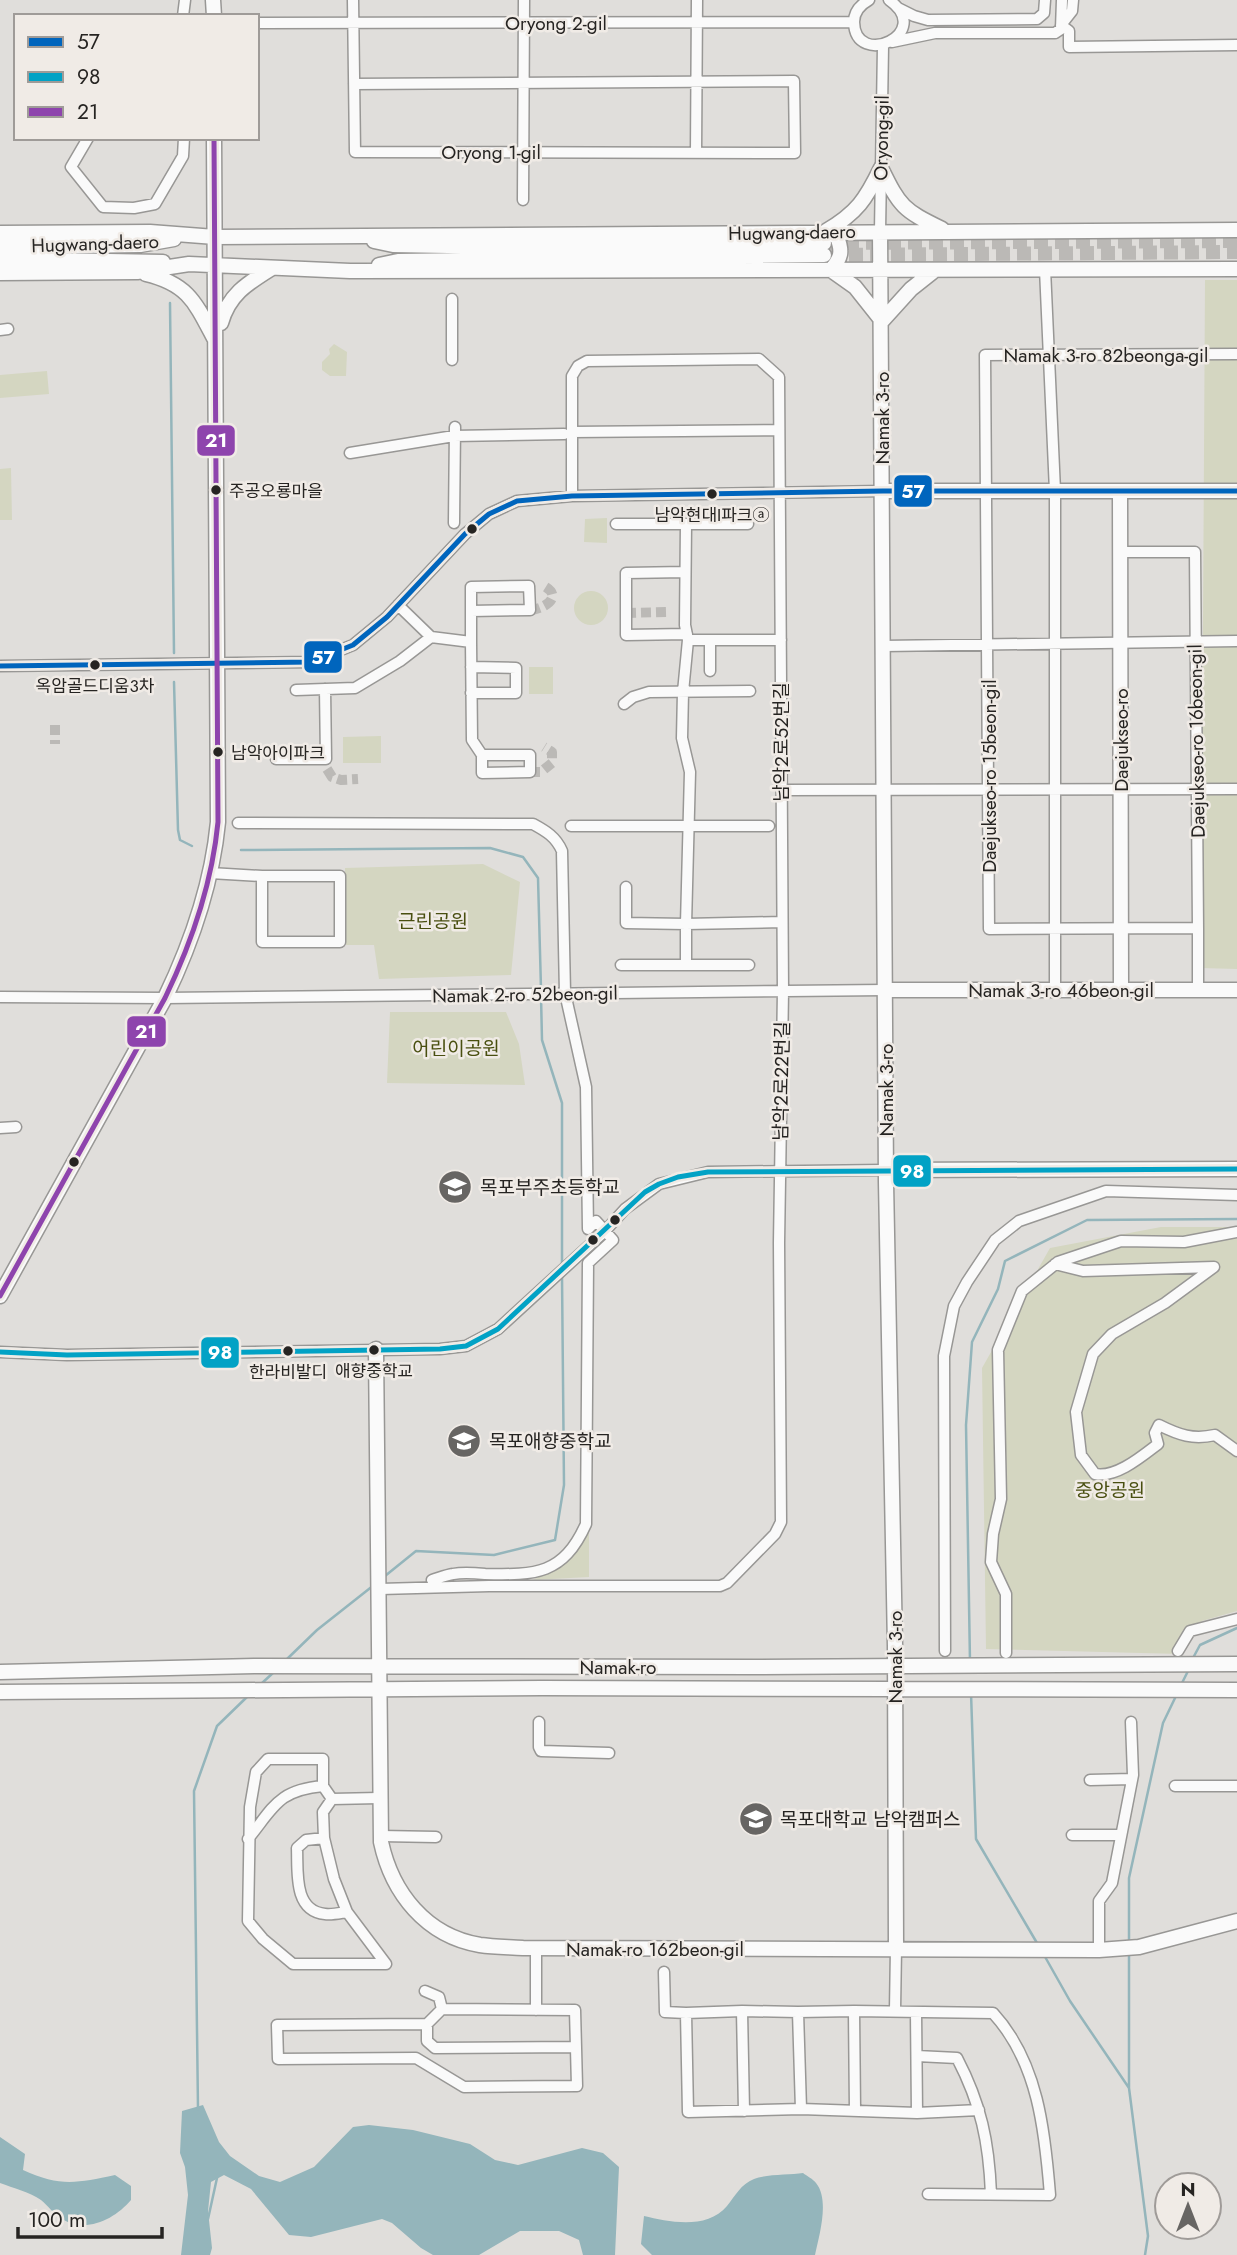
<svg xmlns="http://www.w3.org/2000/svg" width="1237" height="2255" font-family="Jost,'Noto Sans KR',sans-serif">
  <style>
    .green { fill: #d4d6c1 }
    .water { fill: #94b5bb }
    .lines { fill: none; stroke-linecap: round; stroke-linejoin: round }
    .stream { stroke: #94b5bb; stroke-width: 2.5 }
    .street-tunnel { stroke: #bbb9b6; stroke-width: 10; stroke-dasharray: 10 5; stroke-linecap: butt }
    .secondary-tunnel { stroke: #bbb9b6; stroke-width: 14; stroke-dasharray: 14 7; stroke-linecap: butt }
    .street-casing { stroke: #989795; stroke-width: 13 }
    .secondary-casing { stroke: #989795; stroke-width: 17 }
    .street { stroke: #fafafa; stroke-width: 10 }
    .secondary { stroke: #fafafa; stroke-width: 14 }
    .bus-1-casing { stroke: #f0ebe6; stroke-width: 10 }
    .bus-2-casing { stroke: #f0ebe6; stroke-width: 10 }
    .bus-3-casing { stroke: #f0ebe6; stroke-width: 10 }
    .bus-1 { stroke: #0065bd; stroke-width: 5 }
    .bus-2 { stroke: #02a2c5; stroke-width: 5 }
    .bus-3 { stroke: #8e44ad; stroke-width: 5 }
    .bus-dot { fill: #262422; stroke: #f0ebe6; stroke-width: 2.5 }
    .labels { text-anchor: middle; stroke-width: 5; stroke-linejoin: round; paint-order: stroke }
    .bus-label { font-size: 17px; fill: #262422; stroke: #f0ebe6 }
    .street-label { font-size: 19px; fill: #262422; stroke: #f0ebe6 }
    .park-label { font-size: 19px; fill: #494f10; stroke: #f0ebe6 }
    .poi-label { font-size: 19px; fill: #262422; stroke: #f0ebe6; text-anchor: start }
    .line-badge { stroke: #f0ebe6; stroke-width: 2.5 }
    .badge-label { font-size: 19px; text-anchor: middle; font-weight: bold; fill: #fff }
  </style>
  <rect width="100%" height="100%" fill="#e0dedb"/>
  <path class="green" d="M1205 280H1237V969L1201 968Z
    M334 344 347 352 346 376H330L322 370V362L330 354 329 349Z
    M47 371 49 394 0 398V375Z
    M11 468 12 520H0V469Z
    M607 518V543L584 542 585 519Z
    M574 608a17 17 0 1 1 34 0a17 17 0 1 1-34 0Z
    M529 667H553V694H529Z
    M381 736V763H343V737Z
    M483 864 520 882 511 975 379 979 374 945H346L345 868Z
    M390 1012H506L519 1044 525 1085 387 1083Z
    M1161 1227H1237V1611L1202 1621 1180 1654 986 1649 982 1368 1050 1248Z
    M589 1524V1577L533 1580 565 1562Z"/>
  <path class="water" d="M203 2105 219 2142 230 2156 259 2176 280 2182 314 2167 353 2127 369 2125 413 2130 470 2144 495 2160 518 2165 582 2148 603 2153 619 2167 615 2255H583L579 2240 559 2231H520L479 2255H433L421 2248 392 2223 382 2219 311 2237 289 2235 251 2189 224 2175 211 2182 208 2211 212 2248 210 2255H181L188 2195 185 2167 180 2153 182 2111Z
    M0 2137 25 2154 23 2170C60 2187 77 2183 115 2175L131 2186V2200C115 2219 86 2234 62 2219 54 2214 48 2206 41 2200 30 2192 13 2188 0 2183Z
    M803 2173C807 2176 813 2179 816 2183 830 2200 819 2236 815 2255H652L641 2244 644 2216C669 2222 707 2230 727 2206 735 2196 741 2184 754 2179 766 2174 790 2175 803 2173Z"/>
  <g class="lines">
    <path class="stream" d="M170 303 174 653
      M174 682 178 830 180 840 192 846
      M241 850 490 848 523 857 538 878 541 989
      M541 996 542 1040 562 1103V1266
      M385 1576 416 1551 494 1555 555 1540 564 1485 562 1276
      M1193 1658 1200 1645 1237 1628
      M286 1660 317 1630 374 1585
      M970 1662 966 1425 972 1342 998 1289 1005 1261 1087 1220 1237 1219
      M1182 1683 1188 1671
      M261 1684 274 1672
      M971 1693 976 1839 1037 1943
      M1129 1942V1878L1163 1723 1176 1696
      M1129 1952V2088L1148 2236 1145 2255
      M1044 1955 1070 2001 1129 2088
      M198 2109 194 1791 217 1726 248 1696
      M208 2219 217 2178"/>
    <path class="street-tunnel" d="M530 610C544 609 564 597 544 586
      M626 613 666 612
      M55 725V744
      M327 769 332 777 341 780 358 779
      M530 772H541L552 763V752L544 747"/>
    <path class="secondary-tunnel" d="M824 243 1237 241
      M828 255 1237 252"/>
    <g class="street-casing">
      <path id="street" d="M353 0 355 152 795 153 794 81 354 84
        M869 0C860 5 854 12 854 22 855 70 936 33 889 0
        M1073 0 1072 11 1061 25 1069 31V47L1237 45
        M898 8 914 16 928 20 1037 19 1044 13 1045 0
        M183 16 185 0
        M257 23 854 22
        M892 42 935 33H1055L1061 29 1062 0
        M88 138 71 167 103 207 134 208 155 204 183 156 184 138
        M696 153 697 0
        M523 200 524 0
        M880 231 883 46
        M1045 269 1055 491V990
        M452 299V360
        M0 330 8 329
        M572 432 779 430
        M350 453 454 436 564 434
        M454 523 455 427
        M616 524H748
        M686 524 685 625 688 640 683 692 682 738 690 772 686 924 782 922
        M1120 552H1195L1198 928 989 929 985 355 1237 354
        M685 572 626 573V635L687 634
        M398 605 431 637 471 642 472 740 482 755V773L530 772V755H482
        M688 640H781
        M471 642V587L529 586 530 610 471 611
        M884 646 1237 641
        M0 666 311 662 353 645 387 617 465 534 489 514 517 501 572 496 883 491
        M471 667 516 668V693H471
        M710 671V640
        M296 690 355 688 400 661 431 637
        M624 704 633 697 649 692 750 691
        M276 759H326L325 689
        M782 790 1237 789
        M238 823 533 824C546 831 556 837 562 851L565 993 586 1087 588 1229 596 1221 613 1240 588 1263 586 1524C563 1575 536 1575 485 1574 475 1573 463 1572 453 1574 446 1575 439 1578 432 1580
        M571 826H769
        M210 873 262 876H340V942H262V876
        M1198 928V990
        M621 965H686V924L626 923V887
        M686 965H749
        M0 997 165 998 885 990
        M0 1128 16 1127
        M1055 1264 1083 1271 1214 1267 1165 1303 1112 1334 1093 1354 1076 1412 1081 1455 1095 1474C1116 1478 1141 1457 1158 1444L1155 1433 1159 1425C1179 1435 1193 1440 1215 1435L1237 1451
        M0 1352 67 1355 440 1349 466 1346 498 1329 605 1231 625 1209 659 1184 708 1172 886 1170
        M380 1589 489 1586H720L727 1583 775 1534 781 1522 779 1243 783 991 779 377 759 359 587 361 578 366 572 376V496
        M945 1651 944 1356 954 1306 967 1282 995 1240 1019 1221 1106 1191 1237 1195
        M1178 1651 1190 1631 1237 1619
        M1006 1653V1594L991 1562 993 1534 1001 1499 998 1350 1022 1291 1058 1262 1121 1241 1184 1242 1237 1232
        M539 1722V1747L541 1751 609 1753
        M1090 1780 1132 1779
        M1175 1786H1237
        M332 1799 323 1812 324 1838 334 1879 347 1912 386 1964H293L263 1939 248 1921 250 1807 256 1772 268 1759H323V1786L332 1799 379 1798
        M1072 1835H1121
        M381 1836 436 1837
        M324 1838 306 1840 297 1848C298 1871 293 1911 325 1914 332 1915 340 1913 347 1912
        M248 1839C274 1807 278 1790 323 1786
        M1099 1950V1901L1112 1883 1133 1775 1131 1722
        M664 1972 665 2012 686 2013
        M425 1991 439 1997 442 2009
        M442 2009 575 2010 577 2086 464 2087 416 2058 278 2059 277 2025 427 2024Z
        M536 2010V1949
        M895 2010 896 1948
        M742 2011 686 2013 688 2112 801 2109 917 2113 979 2110
        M916 2012 917 2113
        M427 2024V2041L435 2048 575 2047
        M917 2056 957 2058C981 2104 989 2142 991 2194
        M801 2109 798 2012 854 2011
        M855 2110 854 2011 993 2013C1038 2062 1045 2131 1050 2195L928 2194
        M744 2111 742 2011 798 2012"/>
    </g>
    <g class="secondary-casing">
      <path id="secondary" d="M213 0 214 16
        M881 168C900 207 903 210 942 229
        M826 231C857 213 866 199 881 168
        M880 231 886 1182 895 1646 896 1948
        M826 232 837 237C843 252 841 258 831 270L855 287 882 321 911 289 935 270
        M0 233 150 232 215 237 1237 230
        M374 241 393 245 504 247 824 243
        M0 247 140 245 174 239
        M0 259 163 262
        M379 265 398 261 824 255
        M0 273 137 272 189 264 350 271 1237 269
        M146 274C188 284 195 302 214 338
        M221 323C229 294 248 283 272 268
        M883 491H1237
        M1120 491 1121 990
        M885 990H1237
        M886 1170 1237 1169
        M0 1296 165 998C192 942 212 884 218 822L214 138
        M376 1349 381 1842C392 1893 426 1936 480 1945 494 1947 509 1947 523 1948L1099 1950 1139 1947 1237 1921
        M0 1672 254 1666 753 1667 1237 1664
        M0 1692 542 1688 1237 1690"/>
    </g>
    <use href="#street" class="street"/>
    <use href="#secondary" class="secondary"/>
    <g class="bus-1-casing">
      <path id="bus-1" d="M0 666 311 662 353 645 387 617 465 534 489 514 517 501 572 496 883 491H1237"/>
    </g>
    <g class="bus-2-casing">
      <path id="bus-2" d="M0 1352 67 1355 440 1349 466 1346 498 1329 645 1192 659 1184 678 1177 708 1172 1237 1169"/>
    </g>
    <g class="bus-3-casing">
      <path id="bus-3" d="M0 1296 165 998C192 942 212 884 218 822L214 138"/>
    </g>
    <use href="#bus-1" class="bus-1"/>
    <use href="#bus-2" class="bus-2"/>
    <use href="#bus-3" class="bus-3"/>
  </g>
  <defs>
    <g id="school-disc" transform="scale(1.75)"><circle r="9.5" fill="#676563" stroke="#f0ebe6"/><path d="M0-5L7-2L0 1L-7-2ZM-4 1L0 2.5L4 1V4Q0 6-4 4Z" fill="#fff"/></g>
    <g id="university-disc" transform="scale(1.75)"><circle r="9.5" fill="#676563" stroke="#f0ebe6"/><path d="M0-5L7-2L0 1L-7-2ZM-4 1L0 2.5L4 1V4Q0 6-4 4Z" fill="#fff"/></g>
  </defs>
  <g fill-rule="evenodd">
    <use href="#school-disc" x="455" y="1187"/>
    <use href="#school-disc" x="464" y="1441"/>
    <use href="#university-disc" x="756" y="1819"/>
  </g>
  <g class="bus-dot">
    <circle cx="216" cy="490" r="6"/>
    <circle cx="712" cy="494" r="6"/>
    <circle cx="472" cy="529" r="6"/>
    <circle cx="95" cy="665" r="6"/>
    <circle cx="218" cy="752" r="6"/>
    <circle cx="74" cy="1162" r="6"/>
    <circle cx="615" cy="1220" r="6"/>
    <circle cx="593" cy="1240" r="6"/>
    <circle cx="374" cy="1350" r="6"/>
    <circle cx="288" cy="1351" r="6"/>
  </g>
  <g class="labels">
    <g class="bus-label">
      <text x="229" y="497" text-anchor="start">주공오룡마을</text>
      <text x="712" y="521">남악현대I파크ⓐ</text>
      <text x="95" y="692">옥암골드디움3차</text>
      <text x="231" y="759" text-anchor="start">남악아이파크</text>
      <text x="374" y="1377">애향중학교</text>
      <text x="288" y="1378">한라비발디</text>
    </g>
    <g class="street-label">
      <text x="556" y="30">Oryong 2-gil</text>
      <text transform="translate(881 138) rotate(-89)" y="7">Oryong-gil</text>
      <text x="491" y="159">Oryong 1-gil</text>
      <text transform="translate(792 232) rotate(-1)" y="7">Hugwang-daero</text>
      <text transform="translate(95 243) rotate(-2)" y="7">Hugwang-daero</text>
      <text x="1106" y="362">Namak 3-ro 82beonga-gil</text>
      <text transform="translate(882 418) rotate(-90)" y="7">Namak 3-ro</text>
      <text transform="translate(1121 740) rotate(-90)" y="7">Daejukseo-ro</text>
      <text transform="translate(1196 741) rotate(-91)" y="7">Daejukseo-ro 16beon-gil</text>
      <text transform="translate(781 742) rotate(-90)" y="7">남악2로52번길</text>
      <text transform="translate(989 776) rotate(-90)" y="7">Daejukseo-ro 15beon-gil</text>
      <text x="1061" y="997">Namak 3-ro 46beon-gil</text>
      <text transform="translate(525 994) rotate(-1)" y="7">Namak 2-ro 52beon-gil</text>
      <text transform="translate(781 1081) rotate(-89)" y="7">남악2로22번길</text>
      <text transform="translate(886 1090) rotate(-90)" y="7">Namak 3-ro</text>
      <text transform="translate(895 1657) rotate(-90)" y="7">Namak 3-ro</text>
      <text x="618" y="1674">Namak-ro</text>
      <text x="655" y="1956">Namak-ro 162beon-gil</text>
    </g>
    <g class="park-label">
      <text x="433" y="928">근린공원</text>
      <text x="456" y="1055">어린이공원</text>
      <text x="1110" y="1497">중앙공원</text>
    </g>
    <g class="poi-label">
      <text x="480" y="1194">목포부주초등학교</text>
      <text x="489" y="1448">목포애향중학교</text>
      <text x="780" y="1826">목포대학교 남악캠퍼스</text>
    </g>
  </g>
  <g class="line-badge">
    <rect x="196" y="424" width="40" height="33" rx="7" fill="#8e44ad"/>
    <rect x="893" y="474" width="40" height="34" rx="7" fill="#0065bd"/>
    <rect x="303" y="640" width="40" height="34" rx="7" fill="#0065bd"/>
    <rect x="126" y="1015" width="41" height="33" rx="7" fill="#8e44ad"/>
    <rect x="892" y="1154" width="40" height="34" rx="7" fill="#02a2c5"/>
    <rect x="200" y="1336" width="40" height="33" rx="7" fill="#02a2c5"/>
  </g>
  <g class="badge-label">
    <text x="216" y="447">21</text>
    <text x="913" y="498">57</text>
    <text x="323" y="664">57</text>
    <text x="146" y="1038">21</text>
    <text x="912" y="1178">98</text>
    <text x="220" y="1359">98</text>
  </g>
  <rect x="14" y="14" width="245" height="126" fill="#f0ebe6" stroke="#9f9b98" stroke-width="2"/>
  <rect x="28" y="37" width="35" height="10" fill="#0065bd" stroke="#9f9b98" stroke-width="2"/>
  <text x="77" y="49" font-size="21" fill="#262422">57</text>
  <rect x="28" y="72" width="35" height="10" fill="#02a2c5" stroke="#9f9b98" stroke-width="2"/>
  <text x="77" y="84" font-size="21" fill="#262422">98</text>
  <rect x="28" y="107" width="35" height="10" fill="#8e44ad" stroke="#9f9b98" stroke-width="2"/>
  <text x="77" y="119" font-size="21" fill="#262422">21</text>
  <g transform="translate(1188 2206)"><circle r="33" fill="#f0ebe6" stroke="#9f9b98" stroke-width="2"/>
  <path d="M0-5L12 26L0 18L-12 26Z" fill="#676563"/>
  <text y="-10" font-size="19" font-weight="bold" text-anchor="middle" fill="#262422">N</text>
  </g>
  <path d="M18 2227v10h144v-10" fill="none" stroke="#262422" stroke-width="3.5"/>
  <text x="28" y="2227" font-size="21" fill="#262422" stroke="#f0ebe6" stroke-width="5" paint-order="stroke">100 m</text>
</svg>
